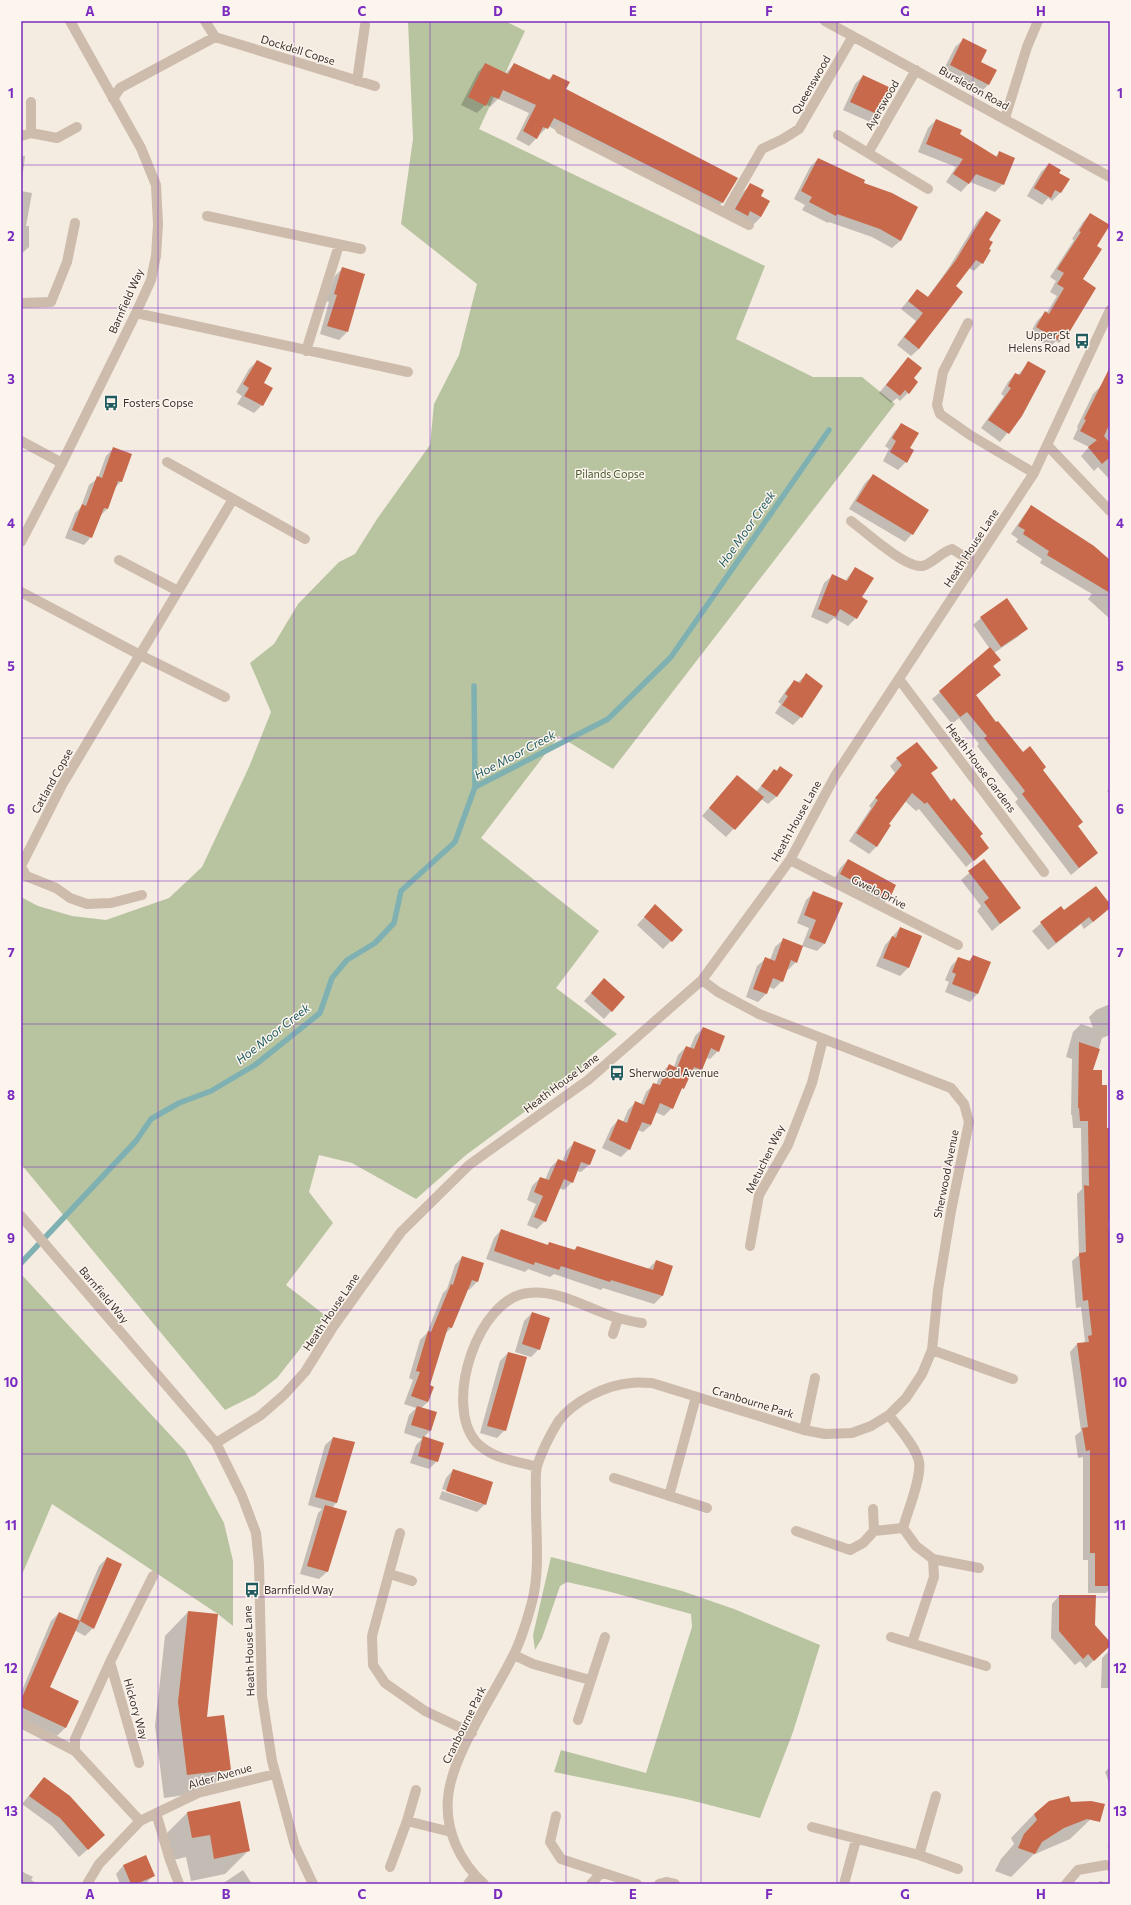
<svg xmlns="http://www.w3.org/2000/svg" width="1131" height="1905" font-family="Commissioner,sans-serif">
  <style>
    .green { fill: #b8c4a0 }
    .shadow { fill: #0003 }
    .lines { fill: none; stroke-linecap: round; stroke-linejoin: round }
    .stream { stroke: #7fb0b2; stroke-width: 5.5 }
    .building { fill: #c8694b }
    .minor { stroke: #cdbbac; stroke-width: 10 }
    .grid { fill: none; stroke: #7b2cbf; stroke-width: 1; stroke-opacity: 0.55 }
    .labels { text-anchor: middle; stroke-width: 3; stroke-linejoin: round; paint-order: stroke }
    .street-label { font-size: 11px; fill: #3b302b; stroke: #fbf5ee }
    .poi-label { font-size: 11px; fill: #3b302b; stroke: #fbf5ee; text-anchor: start }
    .park-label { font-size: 11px; fill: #4a5a2e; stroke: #fbf5ee }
    .water-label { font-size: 12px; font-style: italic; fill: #1f5a5e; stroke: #fbf5ee }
    .neatline { fill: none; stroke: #7b2cbf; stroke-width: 1.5 }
    .grid-label { font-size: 13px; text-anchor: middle; font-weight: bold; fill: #7b2cbf }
  </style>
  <rect width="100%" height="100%" fill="#f4ebe1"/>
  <path class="green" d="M408 21H505L525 31 479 129 765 266 736 339 813 377H862L895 404 613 769 559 736 481 838 599 931 556 988 617 1034 588 1058 580 1071 466 1155 416 1199 352 1163 319 1155 309 1192 333 1223 286 1285 326 1316 277 1378 255 1395 225 1410 21 1164V897L38 906 72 916 106 920 169 898 202 867 249 767 271 712 250 663 274 644 298 604 339 562 355 554 377 519 430 445 434 404 459 355 477 284 401 224 413 139Z
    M21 1274 185 1451 224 1523 233 1561V1626L218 1614 52 1504 21 1577Z
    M551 1557 682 1591 734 1609 820 1645 793 1732 760 1818 686 1799 554 1772 561 1750 646 1773 692 1627 691 1614 607 1591 567 1582 560 1586 542 1638 535 1650 533 1635Z"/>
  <path class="shadow" d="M963 40 979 63 989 84 981 92 942 73 955 47Z
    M486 64 505 74 514 64 548 80 553 75 565 89 736 178 722 203 714 211 548 126 529 146 516 139 529 113 498 99 490 107 486 104 477 113 461 105 478 72Z
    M863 76 878 114 870 122 843 110 855 84Z
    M936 120 995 157 1000 153 1003 184 995 192 970 182 961 192 946 182 956 167 918 152 928 128Z
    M21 156H25L21 188Z
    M818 159 863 184 917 208 900 241 892 248 872 237 829 222 828 223 802 210 805 205 794 199 810 167Z
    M1049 164 1058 173 1068 179 1060 193 1052 201 1048 198 1042 205 1027 196 1041 172Z
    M751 185 759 196 761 217 753 225 728 217 743 192Z
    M21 191 32 193 26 226H29V247L21 254Z
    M986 212 987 240 982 263 974 271 969 268 954 287 919 349 911 356 897 345 916 321 901 309 917 290 927 298 948 269 978 220Z
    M1090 214 1096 246 1081 280 1067 335 1059 343 1056 341 1050 347 1029 335 1037 321 1045 313 1046 314 1057 296 1050 292 1056 281 1050 277 1074 240 1072 239 1083 222Z
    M343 268 364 275 347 332 339 340 320 334 329 302 326 301 335 276Z
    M908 358 912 379 908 393 900 401 897 398 891 403 879 393Z
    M257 361 263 383 272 389 262 405 254 413 237 404 242 396 236 392 249 369Z
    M1029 362 1021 416 1000 442 981 428 1004 396 1001 394 1008 382 1015 374 1018 375Z
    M1110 372V480L1098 467 1094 471 1081 456 1089 447 1073 439 1078 428 1077 427 1093 394 1101 386Z
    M902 424 909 448 906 462 898 470 883 461 889 449 885 446 894 432Z
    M114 448 121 481 115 488 107 509 100 516 91 537 84 545 65 538 75 513 81 507 89 485 98 478 106 456Z
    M873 475 912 534 905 542 849 509 865 483Z
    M1032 507 1110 560V619L1088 599 1092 594 1040 563 1042 559 1016 542 1018 539 1011 534 1024 515Z
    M855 568 861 598 866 601 856 618 848 626 834 618 827 624 811 617 824 583 832 576 845 581Z
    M981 618 1027 628 1019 636 994 653 999 660 993 667 992 682 975 696 996 724 1022 753 1042 770 1077 826 1097 853 1071 875 1015 802 1018 799 977 746 979 744 959 718 952 724 932 699 990 649 973 625Z
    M806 675 801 717 793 725 775 713 781 704 778 702 787 689 795 681 798 682Z
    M897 759 930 773 988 848 966 867 919 809 916 811 905 801 887 824 890 826 876 847 869 854 849 841 871 808 869 806 895 773 890 766Z
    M780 767 791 776 776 797 768 804 761 799 726 837 702 816 730 784 756 792 774 770 776 771Z
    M1110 788V795L1107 791Z
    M848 860 888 899 880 907 833 882 840 868Z
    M984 860 1019 908 992 931 977 911 981 906 961 880Z
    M813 893 825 943 817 951 802 946 809 928 797 923 806 900Z
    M1110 906 1103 914 1084 929 1081 924 1048 950 1032 931 1060 907 1064 912Z
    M648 913 682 930 663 949 637 925Z
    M900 928 921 936 908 968 900 976 876 966 885 945Z
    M783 940 796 962 788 970 787 969 782 981 774 989 769 987 766 994 758 1002 746 997 757 966 765 959 770 960 775 947Z
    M973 956 990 963 977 994 970 1002 945 992 949 982 945 980 951 966 959 958 968 962Z
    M596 988 611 1011 604 1019 584 1001Z
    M1110 1004V1035L1102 1038 1092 1071 1101 1086 1106 1129H1110V1222L1108 1224 1110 1251V1589L1106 1593H1088V1560H1083V1457L1078 1458 1075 1436 1081 1431 1070 1352 1077 1344H1082L1085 1341 1081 1307 1076 1308 1072 1261 1079 1255 1077 1194 1082 1189 1081 1128H1073L1072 1115H1071L1072 1059 1066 1057 1073 1032 1081 1024 1093 1028 1089 1017 1096 1010Z
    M703 1028 718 1051 710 1059 707 1058 702 1069 694 1077 689 1075 672 1108 664 1116 655 1112 651 1125 643 1132 637 1130 629 1149 621 1157 602 1148 611 1128 618 1120 623 1122 628 1110 636 1102 641 1104 646 1092 654 1084 656 1085 661 1073 669 1065 674 1067 678 1055 686 1047 690 1048 695 1036Z
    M575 1142 595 1151 589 1165 581 1172 577 1171 572 1182 564 1190 559 1188 545 1221 537 1229 527 1225 536 1204 527 1200 532 1186 540 1178 545 1180 550 1168 558 1160 562 1162 567 1150Z
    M501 1230 547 1245 550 1243 573 1251 577 1247 648 1269 656 1261 672 1266 662 1296 654 1304 603 1288 601 1290 554 1274 550 1277 528 1269 525 1272 486 1259 494 1238Z
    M462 1257 482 1264 477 1282 469 1290 467 1289 451 1328 445 1334 429 1386 433 1387 428 1402 421 1408 436 1413 430 1431 423 1438 437 1461 429 1469 410 1463 416 1445 422 1439 404 1433 409 1415 416 1408 404 1404 413 1380 409 1378 420 1340 427 1333 443 1293 447 1289 455 1265Z
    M532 1313 539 1349 531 1357 515 1352 524 1321Z
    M508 1353 505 1430 497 1438 480 1433 500 1361Z
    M333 1438 353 1443 336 1503 332 1508 327 1572 319 1579 300 1574 318 1513 322 1509 308 1505 325 1445Z
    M453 1470 485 1504 477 1512 439 1499 442 1491 482 1504V1502L442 1489 446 1478Z
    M107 1558 93 1628 85 1636 74 1630 49 1688 78 1701 65 1728 57 1736 21 1718V1693L51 1621 59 1613 76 1621 99 1566Z
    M1059 1596 1094 1625 1110 1644 1086 1668 1080 1661 1075 1665 1051 1638 1052 1604Z
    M188 1612 206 1718 230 1769 206 1792 164 1798 155 1726 165 1636Z
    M1110 1650V1688H1101L1102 1658Z
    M1110 1767V1785L1105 1772Z
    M44 1778 104 1835 79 1857 52 1826 22 1804Z
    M1074 1811 1093 1817 1070 1839 1033 1855 1011 1877 995 1871 1001 1859 1014 1844 1011 1838 1034 1814Z
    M187 1813 248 1851 225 1874 191 1881 186 1857 169 1861 164 1836Z
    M1110 1839V1848H1108Z
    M146 1857 153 1876 145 1884H120L116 1874 123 1866Z
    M243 1870 252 1884H222Z
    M21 1871 33 1877 31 1880 38 1884H21Z
    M1100 1881 1110 1884H1097Z"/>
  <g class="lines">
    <path class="stream" d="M474 686 475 787
      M21 1263 136 1141 151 1119 179 1103 211 1091 255 1065 320 1013 332 978 347 960 375 943 394 923 401 891 455 842 475 787 608 719 671 657 829 430"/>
  </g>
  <path class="building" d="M963 38 987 50 981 62 997 70 989 85 950 65Z
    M485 63 508 74 514 63 550 80 553 74 570 82 566 89 738 178 723 203 554 118 548 129 543 127 537 139 523 131 536 105 503 90 499 99 491 96 486 106 468 97Z
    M863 75 891 88 879 115 850 102Z
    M936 119 962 130 960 134 997 157 999 151 1015 158 1004 185 976 174 969 184 953 174 963 159 926 144Z
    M818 158 865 180 864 183 892 193 918 207 901 241 880 229 837 214 836 216 809 202 812 197 801 191Z
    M1049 163 1061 170 1059 173 1070 179 1061 193 1055 190 1051 198 1034 188Z
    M750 183 764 190 761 196 770 201 761 217 750 211 748 216 735 209Z
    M986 211 1001 220 989 240 993 242 989 249 991 250 983 264 976 260 956 286 963 292 919 349 904 337 923 313 908 301 917 289 928 297 956 260Z
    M1090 213 1110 225 1097 246 1102 249 1083 279 1096 288 1067 336 1062 333 1058 340 1036 327 1045 311 1049 314 1064 288 1057 284 1064 273 1057 269 1081 232 1079 231Z
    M342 267 365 274 348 332 327 326 337 295 334 294Z
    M908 357 922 368 914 378 918 382 909 394 905 390 900 396 886 385Z
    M257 360 272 368 264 383 273 388 263 406 244 396 249 388 243 384Z
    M1028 361 1046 371 1022 416 1009 434 988 420 1011 388 1008 386 1015 373 1020 375Z
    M1110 367V423L1104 436 1110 443V457L1102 464 1088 447 1097 440 1080 431 1086 420 1084 419Z
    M901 423 919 433 910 448 914 450 907 463 890 452 896 441 892 438Z
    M113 447 132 454 122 482 118 481 108 509 104 508 92 538 72 530 82 504 86 506 97 476 102 478Z
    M873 474 929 510 913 535 856 501Z
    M1031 505 1094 546 1110 560V593L1047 555 1049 551 1023 534 1025 530 1018 526Z
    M855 567 874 578 862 597 868 601 857 619 840 609 836 617 818 609 832 574 847 581Z
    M1007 598 1028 629 1001 647 980 617Z
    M990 647 1001 660 993 666 1001 675 976 695 996 722 998 721 1023 752 1030 746 1046 767 1043 770 1083 822 1078 826 1098 853 1079 868 1022 794 1025 791 984 738 987 736 967 712 960 717 939 691Z
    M806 673 823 686 802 718 782 705 788 696 785 694 794 680 800 683Z
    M917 742 938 768 931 773 951 801 954 798 983 834 980 836 989 848 974 861 927 802 925 804 912 793 889 824 891 825 877 847 856 833 878 800 875 798 902 765 896 758Z
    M780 766 793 775 777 797 761 786 774 769 777 771Z
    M737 775 764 797 735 830 709 808Z
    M848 859 896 885 889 900 840 874Z
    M984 859 1021 908 1000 924 984 902 989 898 968 871Z
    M1096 886 1110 904V908L1093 922 1089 917 1056 943 1040 922 1061 906 1064 910Z
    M813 891 843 903 825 944 809 938 816 920 804 915Z
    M655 904 683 930 672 942 644 917Z
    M900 927 922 936 909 968 883 958 892 936 896 938Z
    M783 938 803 946 797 963 791 960 783 982 773 978 767 994 753 989 765 957 775 961Z
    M973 955 991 962 978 994 952 984 956 974 952 972 958 957 970 961Z
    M604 978 625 997 612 1012 591 993Z
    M703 1027 725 1036 719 1052 711 1048 702 1070 694 1067 684 1089 682 1088 673 1109 660 1103 651 1125 642 1122 630 1150 609 1140 618 1119 627 1123 635 1101 644 1105 653 1083 660 1085 669 1064 677 1068 686 1046 694 1049Z
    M1079 1042 1100 1049 1093 1070H1102V1085H1107V1128H1110V1220H1108L1110 1250V1586H1095V1553H1090V1450L1086 1451 1082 1428 1088 1427 1077 1343 1089 1342 1088 1336 1092 1335 1088 1300 1083 1301 1079 1253 1086 1252 1084 1185 1089 1186 1088 1121H1080L1079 1108H1078Z
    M574 1141 596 1150 590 1165 581 1162 573 1183 564 1179 546 1222 534 1217 543 1196 534 1192 540 1177 549 1180 558 1159 566 1162Z
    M501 1229 548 1245 549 1242 575 1250 577 1246 653 1270 656 1260 673 1266 663 1296 611 1280 610 1282 561 1266 559 1270 535 1262 534 1265 494 1251Z
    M462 1256 484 1263 478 1282 472 1280 452 1328 448 1327 430 1385 434 1387 428 1402 411 1396 420 1372 416 1371 428 1331 431 1332 451 1284 453 1285Z
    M532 1312 550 1318 540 1350 522 1344Z
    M508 1352 527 1357 506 1431 487 1426Z
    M417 1406 437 1412 431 1431 411 1425Z
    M423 1436 444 1443 438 1462 418 1456Z
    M333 1437 355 1442 337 1503 315 1497Z
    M453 1469 493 1482 486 1505 446 1491Z
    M325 1505 347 1511 328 1572 307 1566Z
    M107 1557 122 1564 94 1629 80 1621Z
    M1059 1595H1096L1095 1625 1110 1642V1646L1094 1661 1088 1654 1083 1659 1059 1631Z
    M188 1611 218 1614 207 1717 224 1715 231 1770 187 1775 178 1702Z
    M59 1612 80 1621 50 1687 79 1701 66 1728 21 1707V1700Z
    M44 1777 70 1796 105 1835 88 1850 60 1818 29 1796Z
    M1069 1796 1071 1802 1091 1801 1105 1804 1100 1822 1087 1819 1064 1828 1042 1842 1035 1854 1018 1848 1024 1834 1037 1820 1034 1814 1049 1801Z
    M240 1801 250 1851 214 1859 210 1835 192 1838 187 1812Z
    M146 1855 155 1876 136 1884H131L123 1865Z"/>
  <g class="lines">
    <path class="minor" d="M205 21 215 37 375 86
      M825 21 1110 177
      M357 81 365 25
      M113 99 120 88 215 37
      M1005 118 1027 47 1038 21
      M560 129 749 225
      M31 133V102
      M838 135 928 189
      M21 136 31 133 57 138 77 127
      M868 153 916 70
      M725 213 762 149 783 139 799 129 853 36
      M207 216 361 249
      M21 303 51 302 67 262 75 223
      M136 313 408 372
      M968 323 943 372 937 405 940 414 970 435 1034 473
      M306 351 339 245
      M21 441 62 463
      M1047 445 1110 511
      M167 462 305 539
      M851 521C866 532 905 568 922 566 931 565 941 552 952 549L975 563
      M21 542 62 463 136 313 151 280 156 256 158 224 156 185 141 148 70 21
      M119 560 178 591
      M21 592 140 655 225 697
      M899 679 1044 872
      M790 860 958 945
      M142 895 111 903 87 904 70 898 56 888 26 876 21 866 62 785 233 499
      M21 1216 216 1443 242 1496 256 1533 259 1564 262 1696 272 1761 295 1846 313 1884
      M750 1246 759 1195 788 1145 812 1083 823 1039
      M613 1334 618 1318
      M932 1350 1013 1379
      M889 1415C898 1427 917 1448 919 1462 922 1477 907 1513 903 1528L916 1546 933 1559 934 1577 912 1643
      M804 1430 815 1378
      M216 1443 261 1415 284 1395 305 1372 333 1327 401 1232 469 1165 588 1080 702 980 790 860 835 776 1034 473 1110 310
      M537 1467C516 1461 492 1459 476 1442 443 1404 478 1298 528 1293 559 1289 590 1310 618 1318 626 1320 634 1322 642 1323
      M614 1478 707 1508
      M669 1496 696 1397
      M873 1509 874 1531
      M796 1531 850 1550 863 1543 874 1531 903 1528
      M400 1533 372 1636 373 1665 385 1683 425 1711 472 1733
      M933 1559 979 1568
      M390 1574 412 1581
      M891 1637 986 1666
      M514 1655 533 1664 590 1680
      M110 1662 139 1763
      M578 1720 605 1637
      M21 1723 75 1751
      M156 1813 170 1860 179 1884
      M556 1816 550 1842 561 1859 637 1884
      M140 1821 75 1751V1739L110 1662 153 1576
      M407 1821 451 1832
      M812 1827 919 1855 958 1869
      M919 1855 936 1796
      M390 1867 407 1821 416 1790
      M87 1884 99 1864 140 1821 198 1793 275 1774
      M468 1884 475 1875
      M484 1884C460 1862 445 1831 448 1798 451 1756 494 1695 513 1656 522 1639 527 1620 532 1602 541 1567 535 1528 536 1493 536 1485 535 1474 537 1466 542 1451 550 1435 558 1422 573 1401 606 1385 631 1383 638 1382 645 1383 652 1383L804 1430 825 1434 852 1433 871 1426 889 1415 906 1398 922 1374 932 1350 938 1290 951 1211 969 1122 964 1104 951 1088 759 1014 718 992 702 980
      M591 1884 601 1873
      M659 1884 666 1882 675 1884
      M844 1884 856 1840
      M1066 1884 1078 1870 1106 1865 1110 1866"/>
  </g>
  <path class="grid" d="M158 21V1884M294 21V1884M430 21V1884M566 21V1884M701 21V1884M837 21V1884M973 21V1884M21 165H1110M21 308H1110M21 451H1110M21 595H1110M21 738H1110M21 881H1110M21 1024H1110M21 1167H1110M21 1310H1110M21 1454H1110M21 1597H1110M21 1740H1110"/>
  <defs>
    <g id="bus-bare" transform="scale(1.2)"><path d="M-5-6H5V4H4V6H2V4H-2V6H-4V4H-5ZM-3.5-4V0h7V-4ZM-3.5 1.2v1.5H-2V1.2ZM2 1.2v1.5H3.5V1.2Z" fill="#1f5a5e" stroke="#fbf5ee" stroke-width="2.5" paint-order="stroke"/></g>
  </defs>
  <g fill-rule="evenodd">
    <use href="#bus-bare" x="1082" y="341"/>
    <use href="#bus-bare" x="111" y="403"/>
    <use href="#bus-bare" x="617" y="1073"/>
    <use href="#bus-bare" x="252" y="1590"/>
  </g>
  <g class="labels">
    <g class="street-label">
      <text transform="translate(298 50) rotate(17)" y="4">Dockdell Copse</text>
      <text transform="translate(811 85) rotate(-60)" y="4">Queenswood</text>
      <text transform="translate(974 88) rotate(29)" y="4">Bursledon Road</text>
      <text transform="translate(882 105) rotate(-60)" y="4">Ayerswood</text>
      <text transform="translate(126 301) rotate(-66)" y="4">Barnfield Way</text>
      <text transform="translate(971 548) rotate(-57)" y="4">Heath House Lane</text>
      <text transform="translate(981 768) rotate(53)" y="4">Heath House Gardens</text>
      <text transform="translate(52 781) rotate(-61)" y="4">Catland Copse</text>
      <text transform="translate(796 821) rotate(-61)" y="4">Heath House Lane</text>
      <text transform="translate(879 892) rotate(27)" y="4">Gwelo Drive</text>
      <text transform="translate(561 1083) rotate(-37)" y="4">Heath House Lane</text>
      <text transform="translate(765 1159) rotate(-64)" y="4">Metuchen Way</text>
      <text transform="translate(946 1174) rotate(-79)" y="4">Sherwood Avenue</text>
      <text transform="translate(104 1295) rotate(50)" y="4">Barnfield Way</text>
      <text transform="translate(331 1312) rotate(-56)" y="4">Heath House Lane</text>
      <text transform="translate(753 1402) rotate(17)" y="4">Cranbourne Park</text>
      <text transform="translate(249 1651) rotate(-92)" y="4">Heath House Lane</text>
      <text transform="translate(136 1709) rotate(74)" y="4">Hickory Way</text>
      <text transform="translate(464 1725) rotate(-64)" y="4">Cranbourne Park</text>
      <text transform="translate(220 1776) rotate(-16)" y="4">Alder Avenue</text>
    </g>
    <g class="poi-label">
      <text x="1070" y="339" text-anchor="end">Upper St<tspan x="1070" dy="13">Helens Road</tspan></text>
      <text x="123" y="407">Fosters Copse</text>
      <text x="629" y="1077">Sherwood Avenue</text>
      <text x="264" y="1594">Barnfield Way</text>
    </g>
    <g class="park-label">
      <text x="610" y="478">Pilands Copse</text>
    </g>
    <g class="water-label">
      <text transform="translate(747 529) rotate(-55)" y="4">Hoe Moor Creek</text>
      <text transform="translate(515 755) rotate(-28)" y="4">Hoe Moor Creek</text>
      <text transform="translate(273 1034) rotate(-38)" y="4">Hoe Moor Creek</text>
    </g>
  </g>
  <rect width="1131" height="1905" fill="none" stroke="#fbf5ee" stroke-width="44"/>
  <rect x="22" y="22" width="1087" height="1861" class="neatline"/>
  <g class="grid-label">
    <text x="90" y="16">A</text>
    <text x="226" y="16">B</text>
    <text x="362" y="16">C</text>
    <text x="498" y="16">D</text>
    <text x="633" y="16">E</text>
    <text x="769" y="16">F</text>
    <text x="905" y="16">G</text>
    <text x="1041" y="16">H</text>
    <text x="11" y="98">1</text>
    <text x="1120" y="98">1</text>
    <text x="11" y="241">2</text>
    <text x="1120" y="241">2</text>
    <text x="11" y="384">3</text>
    <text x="1120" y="384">3</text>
    <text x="11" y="528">4</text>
    <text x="1120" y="528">4</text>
    <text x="11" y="671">5</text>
    <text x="1120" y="671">5</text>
    <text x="11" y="814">6</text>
    <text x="1120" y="814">6</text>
    <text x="11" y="957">7</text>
    <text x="1120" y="957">7</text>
    <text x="11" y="1100">8</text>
    <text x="1120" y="1100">8</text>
    <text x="11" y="1243">9</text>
    <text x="1120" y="1243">9</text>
    <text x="11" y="1387">10</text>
    <text x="1120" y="1387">10</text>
    <text x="11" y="1530">11</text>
    <text x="1120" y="1530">11</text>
    <text x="11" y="1673">12</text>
    <text x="1120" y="1673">12</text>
    <text x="11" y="1816">13</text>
    <text x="1120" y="1816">13</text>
    <text x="90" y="1899">A</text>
    <text x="226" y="1899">B</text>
    <text x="362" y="1899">C</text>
    <text x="498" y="1899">D</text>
    <text x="633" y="1899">E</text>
    <text x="769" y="1899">F</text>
    <text x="905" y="1899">G</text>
    <text x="1041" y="1899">H</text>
  </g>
</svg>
